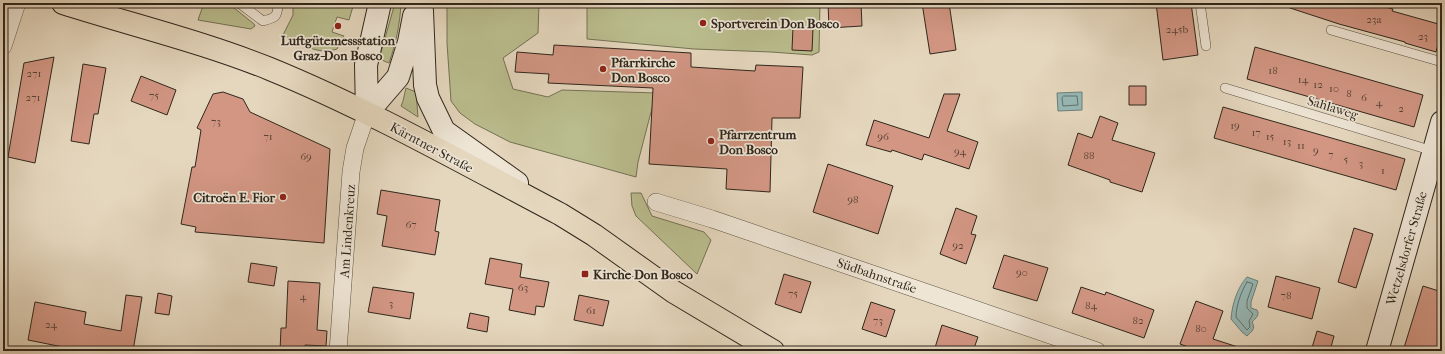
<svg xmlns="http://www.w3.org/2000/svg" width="1445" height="354" font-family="'IM FELL French Canon',serif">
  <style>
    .green { fill: #babd8e; stroke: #747255 }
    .water { fill: #96b8b6; stroke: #6d7e78 }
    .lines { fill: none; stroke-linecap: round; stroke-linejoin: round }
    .shore { stroke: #627069; stroke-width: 1 }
    .building { fill: #d29683; stroke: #2f271c }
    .service-casing { stroke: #5c5344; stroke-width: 10 }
    .minor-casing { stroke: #5c5344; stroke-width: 18 }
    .secondary-casing { stroke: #2f271c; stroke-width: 24 }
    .primary-casing { stroke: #2f271c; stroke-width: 24 }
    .service { stroke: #eee5d5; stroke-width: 9 }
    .minor { stroke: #eee5d5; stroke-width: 17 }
    .secondary { stroke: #eee5d5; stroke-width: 22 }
    .primary { stroke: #e5d7be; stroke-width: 22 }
    .poi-dot { fill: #8f2418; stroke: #eee5d5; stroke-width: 1.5 }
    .labels { text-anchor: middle; stroke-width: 3.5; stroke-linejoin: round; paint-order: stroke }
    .number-label { font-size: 11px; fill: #584336 }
    .poi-label { font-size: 13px; font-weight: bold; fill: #2f271c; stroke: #eee5d5; text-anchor: start }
    .street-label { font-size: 13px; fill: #2f271c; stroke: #eee5d5 }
  </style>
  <rect width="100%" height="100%" fill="#e5d7be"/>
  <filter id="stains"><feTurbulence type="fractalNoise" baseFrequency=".005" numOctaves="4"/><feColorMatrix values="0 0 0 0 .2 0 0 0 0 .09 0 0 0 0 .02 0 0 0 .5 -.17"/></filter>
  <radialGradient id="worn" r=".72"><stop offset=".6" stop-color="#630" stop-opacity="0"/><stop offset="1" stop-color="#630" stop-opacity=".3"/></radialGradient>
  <path class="green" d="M204 3H228L254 24 255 26 251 29 198 20Z
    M293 3H354L349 20 337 17 332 32 344 36 337 49C317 56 301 43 283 35L293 15Z
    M395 3H401C400 24 396 43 389 63L379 59Z
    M447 3H539L538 33 503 58 513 89 548 97 562 90 656 93 638 162 636 177 510 142 475 124 460 113 451 101 447 43Z
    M587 3H820L819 52 812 55 771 52 694 49 587 39Z
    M406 88 416 92 418 117 401 106 403 101Z
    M631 193H641L652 216 704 232 711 240 697 274 636 216 632 206Z"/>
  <path class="water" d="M1082 92V110L1058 111 1057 93Z
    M1247 277 1258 281 1251 302V308L1257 310C1260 315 1256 318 1252 322 1256 329 1252 331 1247 336L1242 332 1231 319C1232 305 1237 288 1247 277Z"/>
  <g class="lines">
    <path class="shore" d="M1064 96H1077L1078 105 1063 106 1062 98Z
      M1247 282 1251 283 1253 284 1247 301V308L1253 314 1249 321 1250 327 1247 330 1236 317C1236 306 1241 292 1247 282Z"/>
  </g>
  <path class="building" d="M828 3H861L862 26 829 28Z
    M922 3H949L956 50 930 54Z
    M1156 3H1191L1198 55 1163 60Z
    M1284 3H1370L1393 9 1392 11 1442 25V29L1436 52 1405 43V42L1339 24 1284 6Z
    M793 27 813 28 812 51 792 50Z
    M554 45 691 53V67L755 71 756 65 803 67 800 118H772L770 192 726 189 727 169 649 164 653 88 548 83 549 74 515 72 517 52 553 55Z
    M1255 47 1423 95 1414 127 1247 79Z
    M54 57 35 163 8 157 24 63Z
    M83 64 106 68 98 114H94L89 144 71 141Z
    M141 76 176 90 167 115 131 101Z
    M1129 86H1146V105H1129Z
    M223 92 243 99 250 112 330 149 324 243 195 232 196 227 181 224 192 167H195L201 130 197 128 213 94Z
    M944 94H960L947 131 978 142 969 169 924 154 922 160 892 150 891 152 866 145 874 120 929 138Z
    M1223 107 1405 159 1396 190 1214 138Z
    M1100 116 1118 123 1112 140 1155 153 1142 192 1110 182V180L1068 165 1078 133 1092 138Z
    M828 164 893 186 878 234 813 212Z
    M381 190 440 200 435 231 439 232 435 255 382 246 387 216 377 214Z
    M956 208 977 216 971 234 976 235 966 264 940 254Z
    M1354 228 1373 234 1356 288 1338 282Z
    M1004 255 1048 268 1037 301 993 288Z
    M490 258 522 264 520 277 549 282 544 307 536 306 535 315 509 310 513 289 485 284Z
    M251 263 277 267 274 286 248 282Z
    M784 274 811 282 801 313 775 304Z
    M1276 276 1320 288 1312 319 1268 307Z
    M288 281 320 283 317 330 327 331 326 346 305 345V351H280L281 328H286Z
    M1423 286 1442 292V351H1403Z
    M373 287 414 293 410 319 368 312Z
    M1081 287 1105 295 1106 292 1154 310 1144 338 1072 313Z
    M158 293 172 296 169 315 155 313Z
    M126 295 142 297 133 351H83L28 340 35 302 86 312 84 324 121 331Z
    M579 295 609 301 603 326 574 320Z
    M1196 301 1223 311 1213 339 1241 348 1240 351H1199L1180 344Z
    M871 302 895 310 886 337 862 329Z
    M470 313 489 317 487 332 467 328Z
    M942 325 978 337 973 351H934Z
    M1317 331 1334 336 1330 351H1311Z"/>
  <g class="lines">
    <g class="service-casing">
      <path id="service" d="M239 3 263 21C275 18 278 17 278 3
        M1200 3 1206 46
        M1331 30 1442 62
        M1225 88 1433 151"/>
    </g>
    <g class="minor-casing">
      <path id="minor" d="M3 46 17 3
        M656 202 712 219 1097 351
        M338 351 351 172 355 148 367 113"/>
    </g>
    <g class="secondary-casing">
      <path id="secondary" d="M420 3 422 11 425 85 428 98 444 131 517 183
        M367 113 398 77 409 42 414 16
        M367 113 366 65 380 3
        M1377 351 1442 122"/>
    </g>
    <g class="primary-casing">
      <path id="primary" d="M63 3C132 25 203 42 270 69 370 110 465 164 560 214L594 235 674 292 773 351"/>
    </g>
    <use href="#service" class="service"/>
    <use href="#minor" class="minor"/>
    <use href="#secondary" class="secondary"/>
    <use href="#primary" class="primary"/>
  </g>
  <g class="poi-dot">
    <circle cx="703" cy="23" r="4"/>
    <circle cx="338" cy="26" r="4"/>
    <circle cx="603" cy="69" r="4"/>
    <circle cx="711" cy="141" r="4"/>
    <circle cx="283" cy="197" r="4"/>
    <rect x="581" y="270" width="8" height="8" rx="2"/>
  </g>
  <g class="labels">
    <g class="number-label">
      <text x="1374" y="23">23a</text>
      <text x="1177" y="33">245b</text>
      <text x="1423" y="40">23</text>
      <text x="1273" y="74">18</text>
      <text x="34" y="77">271</text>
      <text x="1303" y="83">14</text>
      <text x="1318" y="88">12</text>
      <text x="1334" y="92">10</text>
      <text x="1349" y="97">8</text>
      <text x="154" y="99">75</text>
      <text x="33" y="101">271</text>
      <text x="1364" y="101">6</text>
      <text x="1379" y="106">4</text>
      <text x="1401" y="112">2</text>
      <text x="216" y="125">73</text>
      <text x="1235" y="129">19</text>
      <text x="1256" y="136">17</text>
      <text x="268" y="140">71</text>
      <text x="883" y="140">96</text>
      <text x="1270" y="140">15</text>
      <text x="1287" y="145">13</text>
      <text x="1301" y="149">11</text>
      <text x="1316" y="154">9</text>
      <text x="960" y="155">94</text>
      <text x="1331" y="158">7</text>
      <text x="1089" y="159">88</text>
      <text x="306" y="160">69</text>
      <text x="1346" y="163">5</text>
      <text x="1361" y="167">3</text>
      <text x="1383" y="174">1</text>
      <text x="853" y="203">98</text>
      <text x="411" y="228">67</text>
      <text x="958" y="249">92</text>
      <text x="1022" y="276">90</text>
      <text x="523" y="291">63</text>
      <text x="793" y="297">75</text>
      <text x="1286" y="299">78</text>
      <text x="303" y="300">4</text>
      <text x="391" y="307">3</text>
      <text x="1091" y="309">84</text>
      <text x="591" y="314">61</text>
      <text x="878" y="324">73</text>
      <text x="1138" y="324">82</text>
      <text x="51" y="328">24</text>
      <text x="1201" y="332">80</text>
    </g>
    <g class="poi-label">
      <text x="711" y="28">Sportverein Don Bosco</text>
      <text x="338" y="45" text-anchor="middle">Luftgütemessstation<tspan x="338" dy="15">Graz-Don Bosco</tspan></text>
      <text x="611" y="67">Pfarrkirche<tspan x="611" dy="15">Don Bosco</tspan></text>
      <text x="719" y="139">Pfarrzentrum<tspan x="719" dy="15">Don Bosco</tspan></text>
      <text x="275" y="202" text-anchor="end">Citroën E. Fior</text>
      <text x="593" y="279">Kirche Don Bosco</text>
    </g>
    <g class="street-label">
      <text transform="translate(1333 107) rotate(17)" y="5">Sahlaweg</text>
      <text transform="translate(432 147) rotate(28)" y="5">Kärntner Straße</text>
      <text transform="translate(347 231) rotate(-86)" y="5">Am Lindenkreuz</text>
      <text transform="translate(1406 248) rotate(-74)" y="5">Wetzelsdorfer Straße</text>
      <text transform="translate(877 275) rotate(19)" y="5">Südbahnstraße</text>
    </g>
  </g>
  <rect width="1445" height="354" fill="none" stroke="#e5d7be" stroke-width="16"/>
  <rect x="4" y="4" width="1437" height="346" fill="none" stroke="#2f271c" stroke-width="2"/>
  <rect x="8" y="8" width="1429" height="338" fill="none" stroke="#2f271c"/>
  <rect width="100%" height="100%" filter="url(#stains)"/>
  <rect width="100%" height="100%" fill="url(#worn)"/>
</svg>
